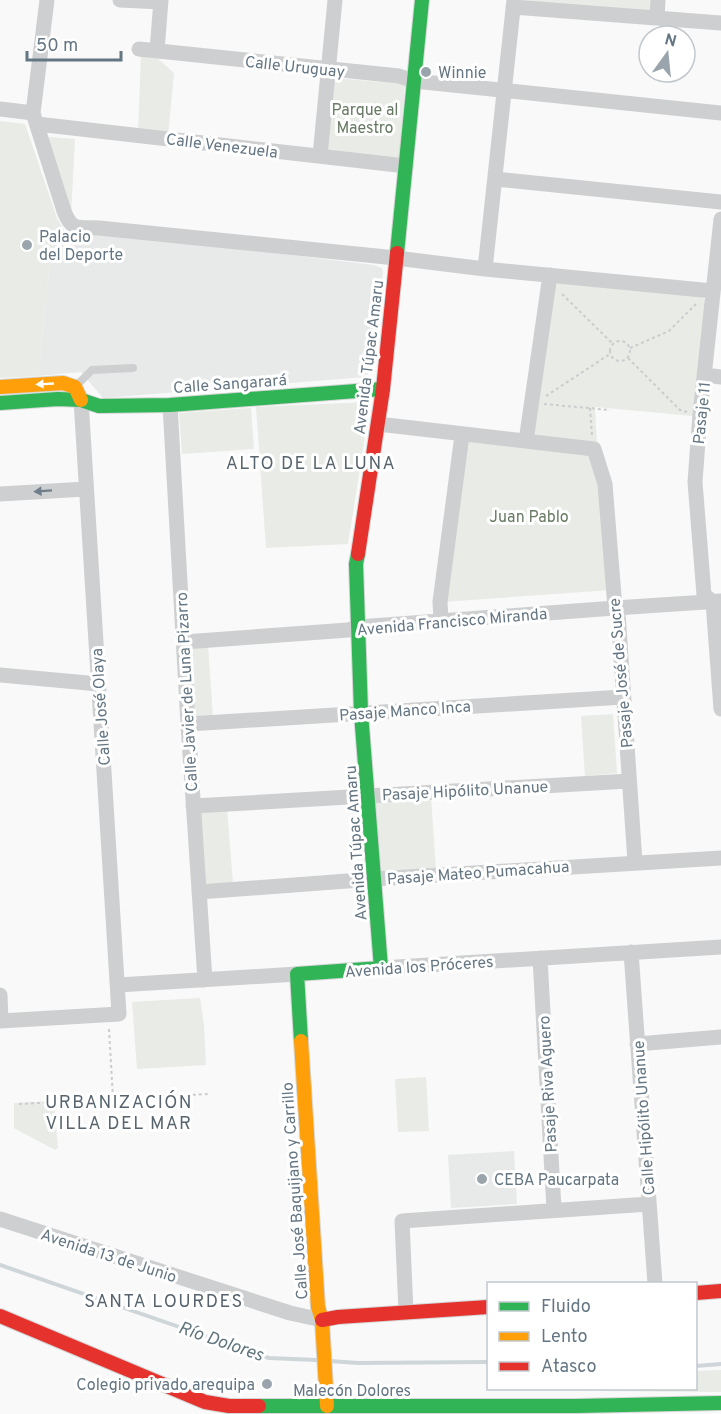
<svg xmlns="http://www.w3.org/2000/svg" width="721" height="1414" font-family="Overpass,sans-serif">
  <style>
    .built { fill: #e8e9e9 }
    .green { fill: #e8ebe6 }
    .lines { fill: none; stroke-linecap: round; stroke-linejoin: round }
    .stream { stroke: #ced6d9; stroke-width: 4 }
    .fast-casing { stroke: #d5d6d7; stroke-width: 16 }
    .slow-casing { stroke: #d5d6d7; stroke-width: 16 }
    .jam-casing { stroke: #d5d6d7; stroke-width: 16 }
    .path { stroke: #cbcccd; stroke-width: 2; stroke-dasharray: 3 3; stroke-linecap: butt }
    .lane { stroke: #cecfd0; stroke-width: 8 }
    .street { stroke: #cecfd0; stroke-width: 15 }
    .fast { stroke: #30b455; stroke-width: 14 }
    .slow { stroke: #ff9f0a; stroke-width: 14 }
    .jam { stroke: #e5322d; stroke-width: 14 }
    .oneway { fill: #fff }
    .oneway2 { fill: #707f8b }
    .poi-dot { fill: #99a4ac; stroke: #fff; stroke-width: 2 }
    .labels { text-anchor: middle; stroke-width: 6; stroke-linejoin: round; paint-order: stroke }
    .street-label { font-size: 16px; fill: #657683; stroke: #fff }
    .poi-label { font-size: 16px; fill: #657683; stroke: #fff; text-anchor: start }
    .park-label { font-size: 16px; fill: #687a64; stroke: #fff }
    .neighbourhood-label { font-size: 18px; letter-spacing: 1.5px; fill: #57646e; stroke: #fff }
    .water-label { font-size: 18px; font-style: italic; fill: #60757c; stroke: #fff }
  </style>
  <rect width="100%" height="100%" fill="#f9f9f9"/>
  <path class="built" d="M57 218 64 230 217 246 374 265 382 268 383 272 370 371 365 377 103 398 81 372 38 376 49 272Z
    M514 1151 517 1204 451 1208 448 1155Z"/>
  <path class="green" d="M520 0H653L652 14Z
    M141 54 154 55 174 73 168 136 138 133Z
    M333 78 405 84 399 160 325 153Z
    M0 121 25 124 57 218 49 272 38 376 0 378Z
    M48 137 75 139 71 216Z
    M552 280 701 296 706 301 693 416 595 407 597 444 611 590 443 602 466 434 529 442Z
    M368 402 370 405 348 544 266 548 256 407Z
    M251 408 254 449 182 454 179 413Z
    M208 644 213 718 192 719 188 645Z
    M613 714 617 773 585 776 581 716Z
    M431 796 436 871 379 874 374 799Z
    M227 808 233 884 204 886 199 810Z
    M200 998 204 1025 206 1065 137 1069 132 1002Z
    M426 1077 429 1131 398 1132 395 1079Z
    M54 1101 58 1148 55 1150 14 1128V1103Z
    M721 1370V1392L599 1391V1388H696V1371Z"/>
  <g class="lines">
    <path class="stream" d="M0 1265 269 1358 317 1360
      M330 1361 358 1363 488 1362
      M696 1366 721 1364"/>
    <g class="fast-casing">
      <path id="fast" d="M397 253 422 0
        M0 403 58 399 81 400 99 406 170 405 383 389
        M301 1041 297 974 381 968 361 713 356 564 358 554
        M259 1406H576L721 1403"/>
    </g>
    <g class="slow-casing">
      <path id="slow" d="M0 387 63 383 75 387 81 400
        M301 1041 318 1307 322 1320 327 1406"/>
    </g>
    <g class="jam-casing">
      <path id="jam" d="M358 554 383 389 397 253
        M696 1293 721 1291
        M0 1316 205 1402 229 1406H259
        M322 1320 338 1317 488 1307"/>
    </g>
    <path class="path" d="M562 294 613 344
      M610 351a10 10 0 1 1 20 0a10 10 0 1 1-20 0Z
      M630 348 669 331 696 304
      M628 358 680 410 687 412
      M546 396 610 354
      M544 404 610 410
      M590 408 592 435
      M109 1029 113 1098
      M19 1104 208 1094"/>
    <path class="lane" d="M76 386 92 370 133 368"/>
    <path class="street" d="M47 0 33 113 64 211C72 232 79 227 99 228L396 258 485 269 713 291
      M120 0 161 2
      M513 7 721 23
      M657 18 658 0
      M139 49 399 76 414 81 721 113
      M157 51 161 0
      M0 109 33 113
      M37 124 406 166
      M320 156 335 0
      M495 179 721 202
      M721 219 700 414 695 482 704 595 713 602 721 709
      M485 269 514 0
      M705 375 721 377
      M170 405 188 724 205 980
      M378 424 594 449 605 484 615 608 618 613 635 862
      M526 441 550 275
      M0 494 86 489
      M441 620 440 602 462 435
      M184 642 348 630 358 627 615 608 721 601
      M0 675 99 684
      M188 724 623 697
      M193 806 629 781
      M199 892 374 879 721 858
      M631 952 655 1284
      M540 958 554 1209
      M381 968 721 947
      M118 985 297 974
      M0 995 1 1020
      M0 1021 119 1014 81 400
      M637 1044 721 1037
      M0 1219 290 1313 322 1320
      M406 1312 402 1221 649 1204"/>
    <use href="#fast" class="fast"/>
    <use href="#slow" class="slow"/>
    <use href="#jam" class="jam"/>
  </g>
  <defs><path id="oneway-solid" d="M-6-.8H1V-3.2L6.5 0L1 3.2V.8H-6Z" transform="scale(1.5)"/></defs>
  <use class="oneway" href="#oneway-solid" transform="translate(45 384) rotate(177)"/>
  <use class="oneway2" href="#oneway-solid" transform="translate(43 491) rotate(176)"/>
  <g class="poi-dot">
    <circle cx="426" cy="72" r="6"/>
    <circle cx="27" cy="245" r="6"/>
    <circle cx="482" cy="1179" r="6"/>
    <circle cx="267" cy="1384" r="6"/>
  </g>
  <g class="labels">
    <g class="street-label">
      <text transform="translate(295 66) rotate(6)" y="6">Calle Uruguay</text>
      <text transform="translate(222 145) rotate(7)" y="6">Calle Venezuela</text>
      <text transform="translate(368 357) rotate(-83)" y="6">Avenida Túpac Amaru</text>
      <text transform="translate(230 383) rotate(-4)" y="6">Calle Sangarará</text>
      <text transform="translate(701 413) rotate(-84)" y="6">Pasaje 11</text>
      <text transform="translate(452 621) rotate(-5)" y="6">Avenida Francisco Miranda</text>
      <text transform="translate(620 673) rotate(-95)" y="6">Pasaje José de Sucre</text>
      <text transform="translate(186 692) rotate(-93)" y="6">Calle Javier de Luna Pizarro</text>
      <text transform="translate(100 707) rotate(-94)" y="6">Calle José Olaya</text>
      <text transform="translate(405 710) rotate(-4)" y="6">Pasaje Manco Inca</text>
      <text transform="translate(465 790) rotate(-3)" y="6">Pasaje Hipólito Unanue</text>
      <text transform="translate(355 843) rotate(-94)" y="6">Avenida Túpac Amaru</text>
      <text transform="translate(478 872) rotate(-4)" y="6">Pasaje Mateo Pumacahua</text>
      <text transform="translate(419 966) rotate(-4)" y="6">Avenida los Próceres</text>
      <text transform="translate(547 1084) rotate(-93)" y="6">Pasaje Riva Aguero</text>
      <text transform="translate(643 1118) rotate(-94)" y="6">Calle Hipólito Unanue</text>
      <text transform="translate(294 1191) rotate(-94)" y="6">Calle José Baquijano y Carrillo</text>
      <text transform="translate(109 1255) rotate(18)" y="6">Avenida 13 de Junio</text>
      <text x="352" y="1396">Malecón Dolores</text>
    </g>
    <g class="poi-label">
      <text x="438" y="78">Winnie</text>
      <text x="39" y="242">Palacio<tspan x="39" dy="18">del Deporte</tspan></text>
      <text x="494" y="1185">CEBA Paucarpata</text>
      <text x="255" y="1390" text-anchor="end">Colegio privado arequipa</text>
    </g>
    <g class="park-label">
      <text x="365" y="115">Parque al<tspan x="365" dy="18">Maestro</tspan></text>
      <text x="529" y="522">Juan Pablo</text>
    </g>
    <g class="neighbourhood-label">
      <text x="311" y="469">ALTO DE LA LUNA</text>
      <text x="119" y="1108">URBANIZACIÓN<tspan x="119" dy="21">VILLA DEL MAR</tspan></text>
      <text x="164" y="1307">SANTA LOURDES</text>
    </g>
    <g class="water-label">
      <text transform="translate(221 1341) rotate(19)" y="6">Río Dolores</text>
    </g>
  </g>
  <rect x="487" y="1282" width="210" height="108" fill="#ffffff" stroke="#c1c8cd" stroke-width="1.5"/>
  <rect x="499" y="1302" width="30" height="9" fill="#30b455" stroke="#c1c8cd" stroke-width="1.5"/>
  <text x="541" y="1312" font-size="18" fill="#657683">Fluido</text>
  <rect x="499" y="1332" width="30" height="9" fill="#ff9f0a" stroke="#c1c8cd" stroke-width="1.5"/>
  <text x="541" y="1342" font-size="18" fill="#657683">Lento</text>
  <rect x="499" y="1362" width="30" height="9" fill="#e5322d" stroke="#c1c8cd" stroke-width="1.5"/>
  <text x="541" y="1372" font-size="18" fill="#657683">Atasco</text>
  <g transform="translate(667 54) rotate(15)"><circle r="28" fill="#ffffff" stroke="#c1c8cd" stroke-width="1.5"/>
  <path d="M0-4.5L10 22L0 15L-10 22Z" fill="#99a4ac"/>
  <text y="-9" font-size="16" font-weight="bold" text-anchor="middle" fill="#657683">N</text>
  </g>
  <path d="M27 51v9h94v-9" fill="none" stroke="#657683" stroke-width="3"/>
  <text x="36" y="51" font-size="18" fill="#657683" stroke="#ffffff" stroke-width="4.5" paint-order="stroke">50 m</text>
</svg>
